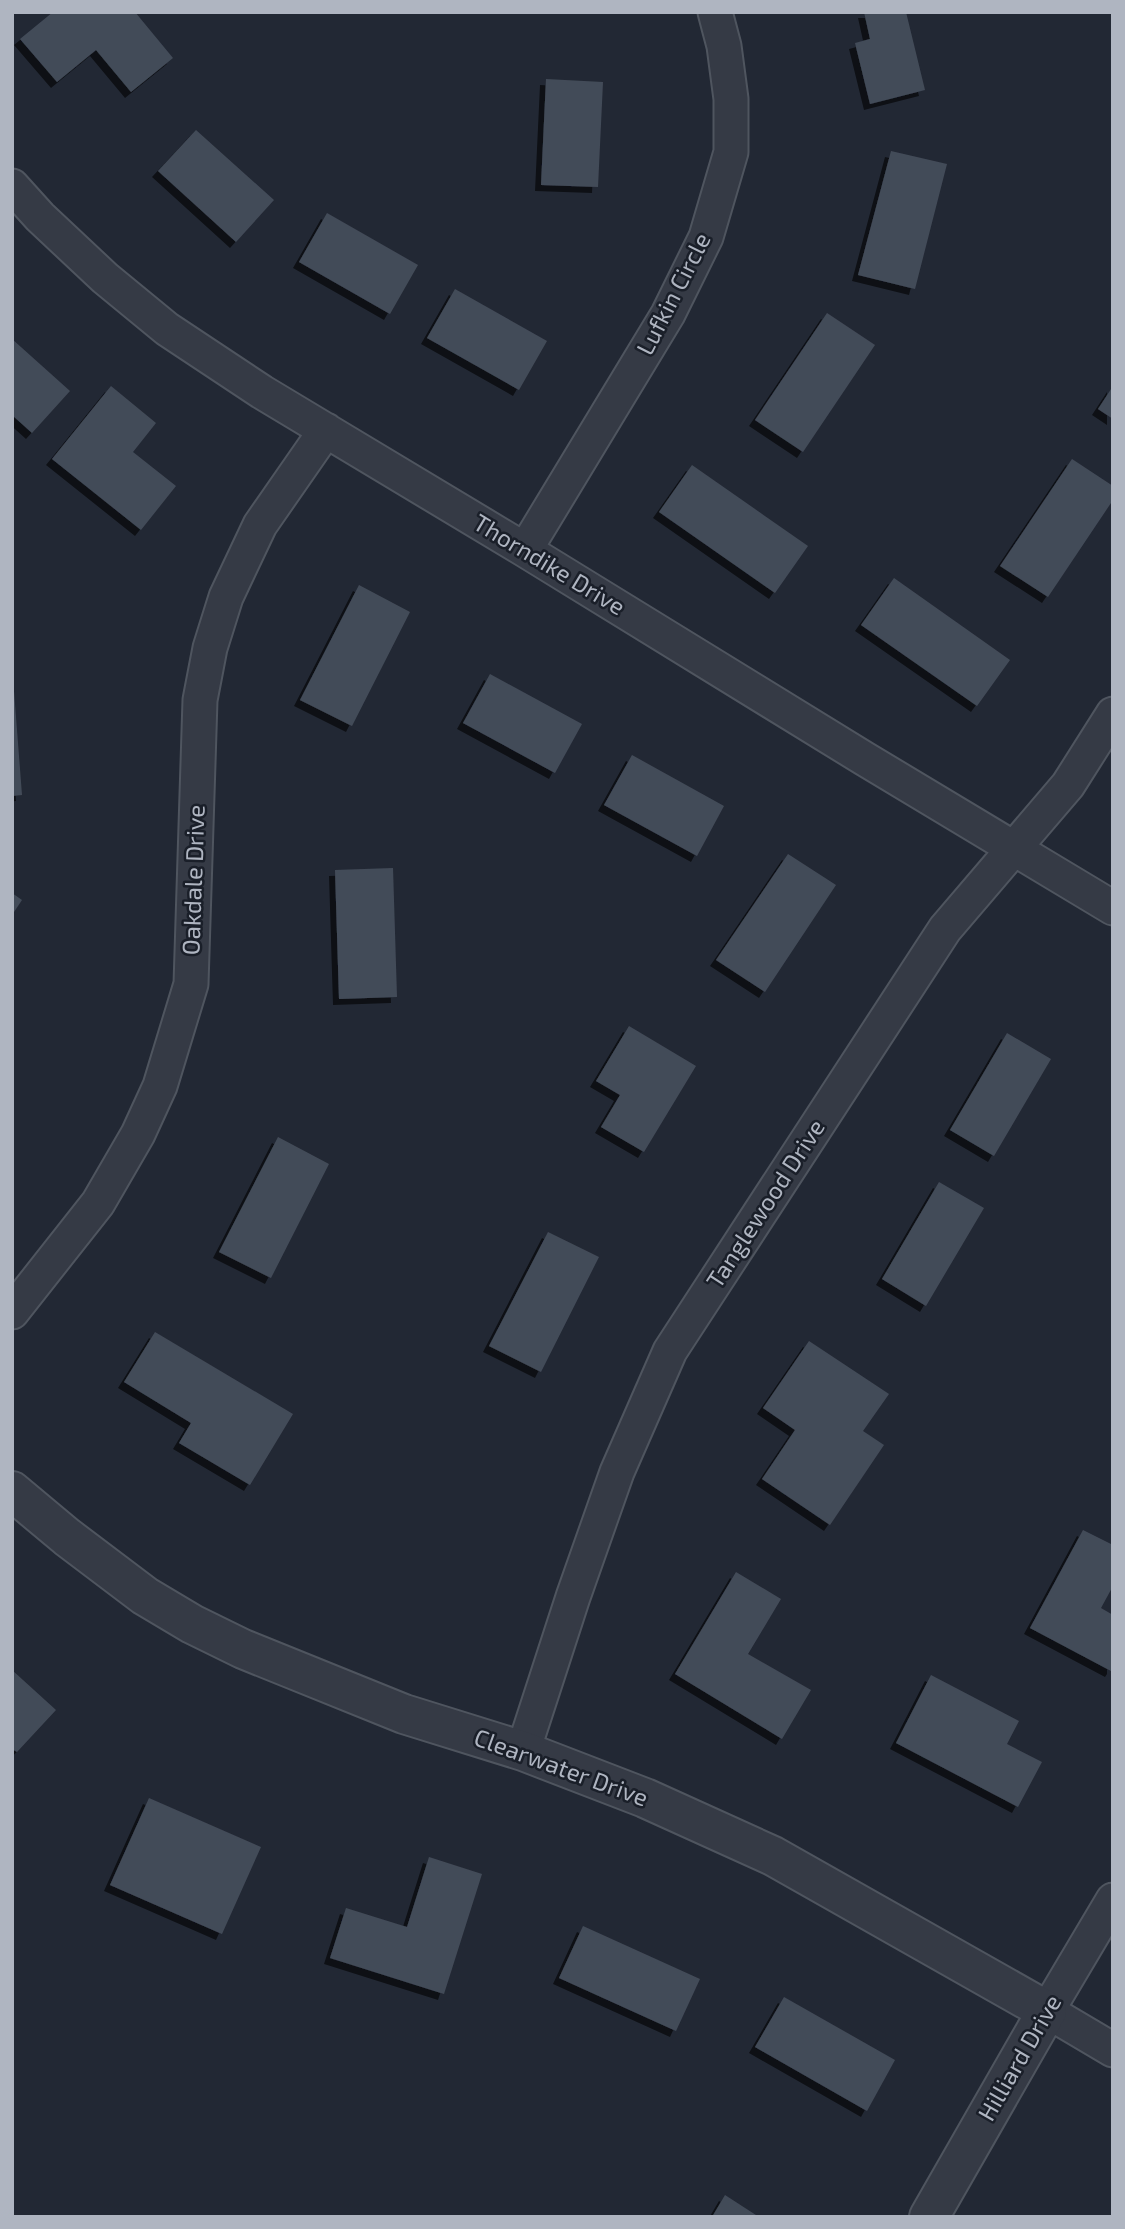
<svg xmlns="http://www.w3.org/2000/svg" width="1125" height="2229" font-family="'Exo 2',sans-serif">
  <style>
    .building { fill: #434b58; filter: url(#shadow) }
    .lines { fill: none; stroke-linecap: round; stroke-linejoin: round }
    .minor-casing { stroke: #4f555f; stroke-width: 37 }
    .tertiary-casing { stroke: #4f555f; stroke-width: 42 }
    .minor { stroke: #353a45; stroke-width: 33 }
    .tertiary { stroke: #353a45; stroke-width: 38 }
    .labels { text-anchor: middle; stroke-width: 5; stroke-linejoin: round; paint-order: stroke }
    .street-label { font-size: 24px; fill: #afb5c1; stroke: #1a1f29 }
  </style>
  <defs>
    <filter id="shadow"><feDropShadow dx="-6" dy="6" stdDeviation="0" flood-color="#0009"/></filter>
  </defs>
  <rect width="100%" height="100%" fill="#222834"/>
  <path class="building" d="M53 12H135L173 58 131 92 96 50 57 82 20 39Z
    M864 12H906L925 90 870 104 855 43 870 39Z
    M546 79 603 82 598 187 541 185Z
    M196 130 274 200 236 242 158 171Z
    M891 151 947 164 915 289 858 275Z
    M327 213 418 265 390 314 299 262Z
    M455 289 547 341 519 390 427 338Z
    M827 313 875 345 803 452 755 420Z
    M12 339 70 391 32 433 12 415Z
    M111 386 156 423 133 452 176 486 141 530 52 459Z
    M1113 386V419L1098 409Z
    M1072 459 1113 486V500L1048 597 1000 566Z
    M692 465 808 546 775 593 659 512Z
    M894 578 1010 660 977 706 861 625Z
    M359 585 410 612 352 726 300 700Z
    M490 674 582 724 555 773 463 723Z
    M12 691H14L22 795 12 796Z
    M632 755 724 806 697 856 604 805Z
    M788 854 836 885 765 992 716 960Z
    M393 868 397 997 339 999 335 870Z
    M12 893 22 900 12 915Z
    M629 1026 696 1066 644 1152 601 1127 620 1095 596 1081Z
    M1007 1033 1051 1059 994 1156 950 1130Z
    M278 1137 329 1164 271 1278 219 1252Z
    M939 1182 984 1208 926 1306 882 1279Z
    M548 1232 599 1257 541 1372 489 1346Z
    M155 1332 293 1414 250 1485 179 1443 191 1423 124 1382Z
    M809 1341 889 1394 863 1431 884 1445 830 1525 762 1479 795 1430 763 1408Z
    M1083 1530 1113 1545V1586L1101 1608 1113 1615V1668L1111 1671 1030 1628Z
    M736 1572 781 1599 748 1654 811 1690 782 1739 675 1674Z
    M12 1670 56 1710 17 1752 12 1749Z
    M931 1675 1019 1721 1007 1744 1042 1762 1018 1807 896 1743Z
    M149 1798 261 1847 222 1934 110 1885Z
    M429 1857 482 1874 444 1994 330 1958 346 1908 407 1927Z
    M583 1926 700 1979 676 2031 559 1978Z
    M784 1997 895 2060 867 2111 755 2047Z
    M725 2195 759 2217H712Z"/>
  <g class="lines">
    <g class="minor-casing">
      <path id="minor" d="M12 186 40 217 105 278 167 329 262 392 525 550 865 759 1113 908
        M525 550 668 314 706 237 731 152V99L724 46 715 12
        M12 1312 98 1203 138 1134 160 1086 191 984 200 700 210 648 226 597 260 525 326 430
        M523 1751 573 1597 617 1472 670 1351 945 929 1068 785 1113 714
        M1113 1900 1047 2011 1113 2050"/>
    </g>
    <g class="tertiary-casing">
      <path id="tertiary" d="M12 1491 67 1537 145 1596 192 1624 243 1649 404 1714 523 1751 645 1798 773 1856 1047 2011 929 2217"/>
    </g>
    <use href="#minor" class="minor"/>
    <use href="#tertiary" class="tertiary"/>
  </g>
  <g class="labels">
    <g class="street-label">
      <text transform="translate(674 294) rotate(-63)" y="8">Lufkin Circle</text>
      <text transform="translate(549 565) rotate(31)" y="8">Thorndike Drive</text>
      <text transform="translate(194 880) rotate(-88)" y="8">Oakdale Drive</text>
      <text transform="translate(766 1204) rotate(-57)" y="8">Tanglewood Drive</text>
      <text transform="translate(561 1768) rotate(20)" y="8">Clearwater Drive</text>
      <text transform="translate(1020 2058) rotate(-60)" y="8">Hilliard Drive</text>
    </g>
  </g>
  <rect width="1125" height="2229" fill="none" stroke="#afb5c1" stroke-width="28"/>
</svg>
